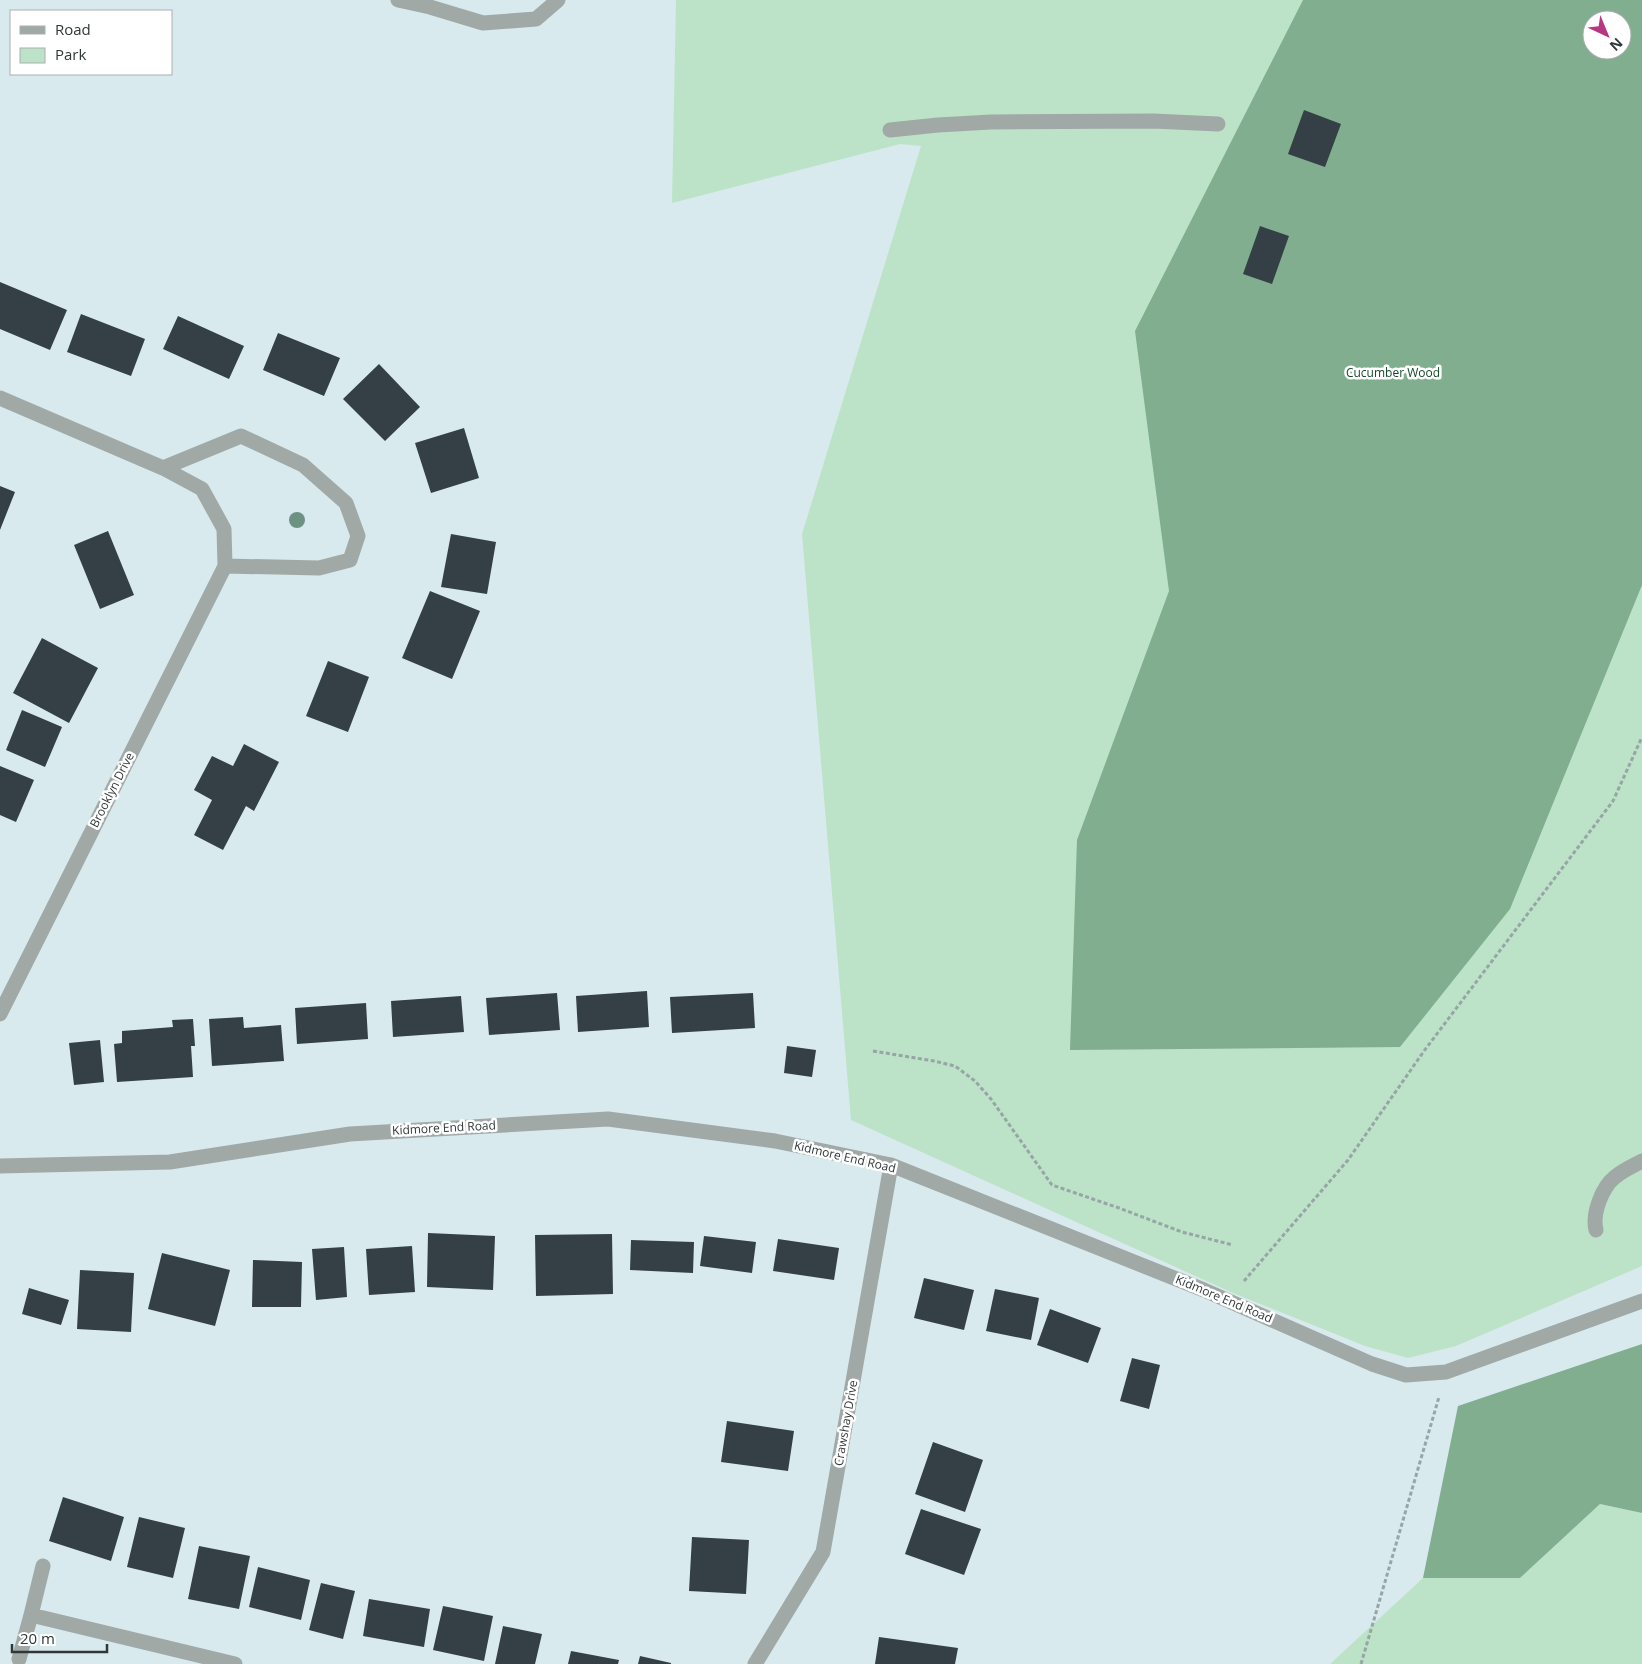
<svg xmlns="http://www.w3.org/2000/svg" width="1642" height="1664" font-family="'Open Sans',sans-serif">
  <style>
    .green { fill: #bce3c7; fill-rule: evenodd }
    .forest { fill: #80ae8f; fill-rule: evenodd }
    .building { fill: #343f46 }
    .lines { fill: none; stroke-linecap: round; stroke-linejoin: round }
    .path { stroke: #97a5a7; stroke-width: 3; stroke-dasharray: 4 2.5; stroke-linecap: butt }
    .minor { stroke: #a1a9a7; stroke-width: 15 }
    .tree { fill: #6c9282 }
    .labels { text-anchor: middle; stroke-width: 5; stroke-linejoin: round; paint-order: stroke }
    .park-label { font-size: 12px; fill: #144a2b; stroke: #fff }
    .street-label { font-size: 12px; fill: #303738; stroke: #fff }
  </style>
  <rect width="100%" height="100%" fill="#d8eaed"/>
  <path class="green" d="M676 0H1642V1266L1456 1346 1408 1358 1365 1346 1233 1293 851 1120 802 534 921 146 900 144 672 203ZM1592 20H1622V50H1592Z
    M1600 1504 1642 1513V1664H1330L1423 1578H1520Z"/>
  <path class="forest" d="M1303 0H1642V585L1510 909 1400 1047 1070 1050 1077 840 1169 591 1135 331ZM1592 20H1622V50H1592Z
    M1642 1344V1513L1600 1504 1520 1578H1423L1458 1406Z"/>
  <path class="building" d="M1304 110 1341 124 1325 167 1288 154Z
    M1260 226 1289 236 1272 284 1243 274Z
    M0 282 67 310 50 350 0 329Z
    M81 314 145 339 131 376 67 352Z
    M178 316 244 346 229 379 163 349Z
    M278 333 340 358 324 396 263 370Z
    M379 364 420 407 385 441 343 399Z
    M464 428 479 478 431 493 415 443Z
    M0 486 15 492 0 530Z
    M108 531 134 595 100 609 74 545Z
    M451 534 496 542 487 594 441 587Z
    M430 591 480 611 452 679 402 658Z
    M42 638 98 668 69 723 13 693Z
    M328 661 369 677 348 732 306 716Z
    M22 710 62 727 45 767 6 750Z
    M244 744 279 762 254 811 246 806 223 850 194 835 212 800 194 790 212 756 233 766Z
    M0 766 34 780 16 822 0 815Z
    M647 991 649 1027 578 1032 576 996Z
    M557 993 560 1030 489 1035 486 998Z
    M753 993 755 1028 672 1033 670 997Z
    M461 996 464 1032 393 1037 391 1001Z
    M366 1003 368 1039 297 1044 295 1008Z
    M243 1017 244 1028 281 1025 284 1061 212 1066 209 1019Z
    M193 1019 195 1046H191L193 1077 117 1082 114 1044 122 1043V1031L173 1027 172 1020Z
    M100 1040 104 1082 74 1085 69 1043Z
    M787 1046 816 1050 812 1077 784 1073Z
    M428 1233 495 1236 493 1290 427 1287Z
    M612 1234 613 1294 536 1296 535 1235Z
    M704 1236 756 1242 752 1273 700 1266Z
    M778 1239 839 1248 834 1280 773 1271Z
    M631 1240 694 1242 693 1273 630 1270Z
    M412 1246 415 1292 369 1295 366 1249Z
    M344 1247 347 1297 316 1300 312 1249Z
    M162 1253 230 1270 215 1326 148 1309Z
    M253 1260 302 1262 301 1307H252Z
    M80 1270 134 1273 131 1332 77 1329Z
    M924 1278 974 1290 964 1330 914 1318Z
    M29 1288 69 1300 61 1325 22 1314Z
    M995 1289 1039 1298 1031 1340 986 1331Z
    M1050 1309 1101 1328 1088 1363 1037 1345Z
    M1132 1358 1160 1365 1149 1409 1120 1401Z
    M727 1421 794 1431 788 1471 721 1462Z
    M933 1442 983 1460 965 1512 915 1494Z
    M63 1497 124 1517 111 1561 49 1541Z
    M921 1509 981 1529 964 1575 905 1554Z
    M139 1517 185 1528 173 1578 127 1567Z
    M692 1537 749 1540 746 1594 689 1591Z
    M199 1546 250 1556 239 1609 188 1599Z
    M258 1567 310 1580 301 1620 249 1607Z
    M321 1583 355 1591 343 1639 309 1630Z
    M369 1599 430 1609 424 1647 363 1636Z
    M443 1606 493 1616 484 1661 433 1650Z
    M503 1626 542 1634 535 1664H495Z
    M879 1637 958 1648 955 1664H875Z
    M571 1651 619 1660 618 1664H568Z
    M640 1656 671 1663V1664H638Z"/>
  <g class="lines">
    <path class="path" d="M873 1051 934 1061 955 1066 975 1081 991 1099 1052 1185 1119 1208 1182 1232 1233 1245
      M1244 1281 1348 1160 1424 1051 1613 801 1642 737
      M1361 1664 1439 1397"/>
    <path class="minor" d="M398 0 430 7 483 23 536 19 558 0
      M890 130 938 125 991 122 1153 121 1218 124
      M0 398 163 468 202 489 224 529 225 566 0 1014
      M163 468 241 436 303 465 346 503 358 536 350 560 319 568 225 566
      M0 1166 170 1162 350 1134 608 1119 775 1141 891 1165 1204 1290 1372 1364 1406 1375 1446 1372 1642 1301
      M1596 1230C1592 1214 1602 1187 1615 1177 1623 1170 1633 1166 1642 1161
      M43 1566 31 1615 235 1664
      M19 1659 31 1615
      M755 1664 823 1552 891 1165"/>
  </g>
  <circle class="tree" cx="297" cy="520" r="8"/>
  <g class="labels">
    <g class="park-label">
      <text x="1393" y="377">Cucumber Wood</text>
    </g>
    <g class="street-label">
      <text transform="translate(112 790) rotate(-63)" y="4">Brooklyn Drive</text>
      <text transform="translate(444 1128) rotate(-3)" y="4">Kidmore End Road</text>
      <text transform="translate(845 1157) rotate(13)" y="4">Kidmore End Road</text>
      <text transform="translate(1224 1299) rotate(23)" y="4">Kidmore End Road</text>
      <text transform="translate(846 1423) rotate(-80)" y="4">Crawshay Drive</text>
    </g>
  </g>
  <rect x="10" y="10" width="162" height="65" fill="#ffffff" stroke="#acafaf"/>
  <rect x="20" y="26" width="25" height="8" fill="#a1a9a7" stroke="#acafaf"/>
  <text x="55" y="35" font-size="15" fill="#303738">Road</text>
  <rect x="20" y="48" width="25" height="15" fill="#bce3c7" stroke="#acafaf"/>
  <text x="55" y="60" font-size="15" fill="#303738">Park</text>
  <g transform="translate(1607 35) rotate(136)"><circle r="24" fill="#ffffff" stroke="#acafaf"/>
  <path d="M0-4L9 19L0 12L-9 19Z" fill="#b73782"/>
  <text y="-8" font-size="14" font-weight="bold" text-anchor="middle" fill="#303738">N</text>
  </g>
  <path d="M12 1644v8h95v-8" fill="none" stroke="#303738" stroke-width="2.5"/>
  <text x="20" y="1644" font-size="15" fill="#303738" stroke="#ffffff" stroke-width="4" paint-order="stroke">20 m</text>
</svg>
